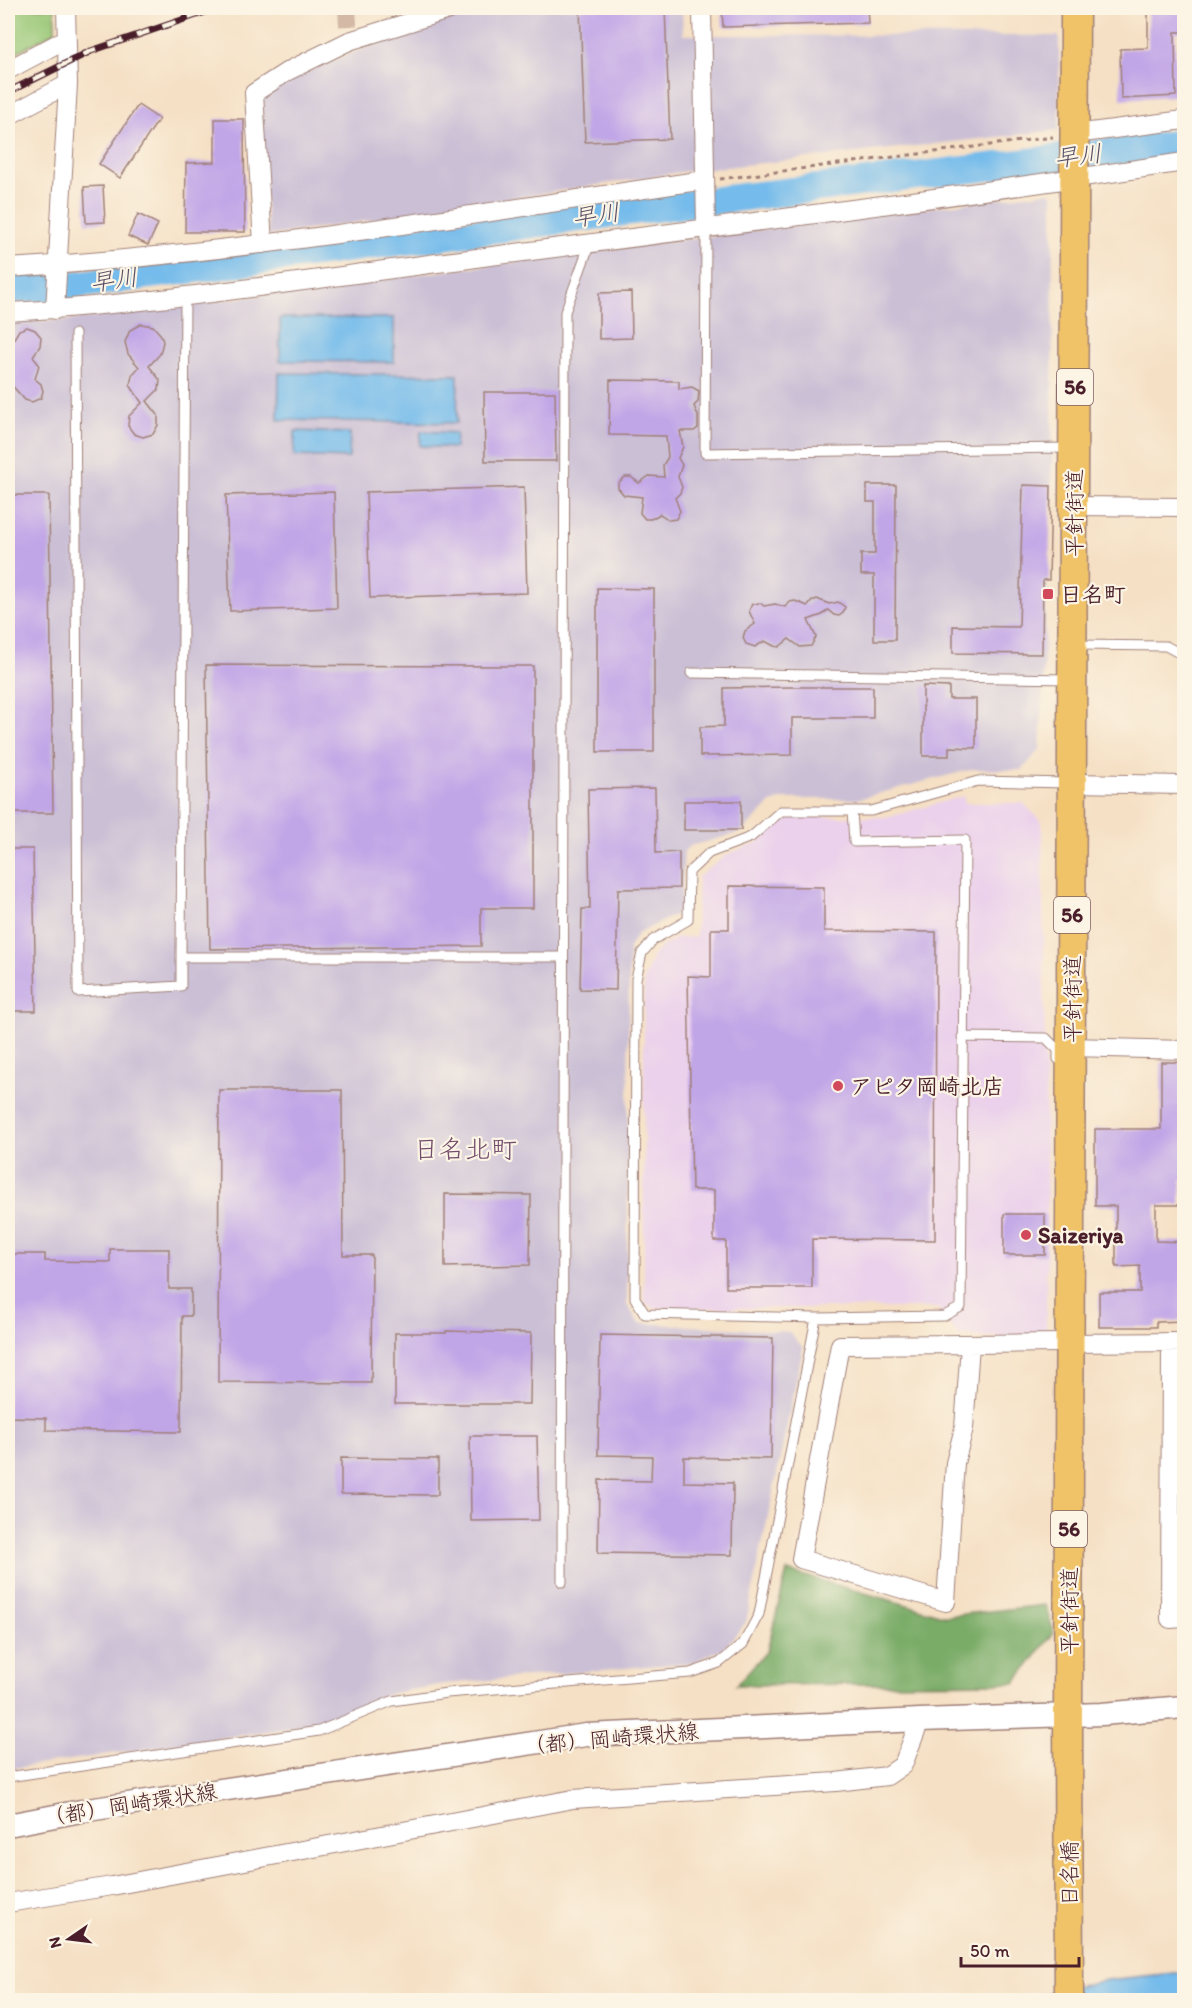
<svg xmlns="http://www.w3.org/2000/svg" width="1192" height="2008" font-family="Itim,'Klee One',sans-serif">
  <style>
    .built { fill: #ebd1eb }
    .industrial { fill: #cbbfd5 }
    .green { fill: #98c776; stroke: #717350; stroke-width: 1.5 }
    .forest { fill: #7aac67; stroke: #626649; stroke-width: 1.5 }
    .water { fill: #74bbeb; stroke: #5f6d8b; stroke-width: 1.5 }
    .lines { fill: none; stroke-linecap: round; stroke-linejoin: round }
    .river { stroke: #74bbeb; stroke-width: 28 }
    .building { fill: #c1a6e7 }
    .minor-tunnel { stroke: #d3b9a6; stroke-width: 18; stroke-dasharray: 18 9; stroke-linecap: butt }
    .service-casing { stroke: #a08078; stroke-width: 11 }
    .minor-casing { stroke: #a08078; stroke-width: 20 }
    .tertiary-casing { stroke: #a08078; stroke-width: 25 }
    .primary-casing { stroke: #a08078; stroke-width: 31 }
    .path { stroke: #a08078; stroke-width: 3; stroke-dasharray: 4.5 4.5; stroke-linecap: butt }
    .service { stroke: #fff; stroke-width: 9 }
    .minor { stroke: #fff; stroke-width: 18 }
    .tertiary { stroke: #fff; stroke-width: 22 }
    .primary { stroke: #f0c369; stroke-width: 28 }
    .rail-casing { stroke: #4a1f2b; stroke-width: 7 }
    .rail { stroke: #fcf5e5; stroke-width: 4.5; stroke-dasharray: 14; stroke-linecap: butt }
    .poi-dot { fill: #d1495b; stroke: #fcf5e5; stroke-width: 2 }
    .labels { text-anchor: middle; stroke-width: 4.5; stroke-linejoin: round; paint-order: stroke }
    .shield { fill: #fcf5e5; stroke: #7f5f63; stroke-width: 1.5 }
    .shield-label { font-size: 21px; font-weight: bold; fill: #4a1f2b }
    .street-label { font-size: 22px; fill: #4a1f2b; stroke: #fcf5e5 }
    .poi-label { font-size: 22px; font-weight: bold; fill: #4a1f2b; stroke: #fcf5e5; text-anchor: start }
    .water-label { font-size: 24px; font-style: italic; fill: #574e65; stroke: #fcf5e5 }
    .quarter-label { font-size: 26px; fill: #744e6d; stroke: #fcf5e5 }
  </style>
  <rect width="100%" height="100%" fill="#fcf5e5"/>
  <filter id="ink" filterUnits="userSpaceOnUse"><feTurbulence type="fractalNoise" baseFrequency=".0167" numOctaves="2"/><feDisplacementMap in="SourceGraphic" scale="12" xChannelSelector="R" yChannelSelector="G"/><feConvolveMatrix kernelMatrix="1 2 1 2 8 2 1 2 1" color-interpolation-filters="sRGB"/></filter>
  <filter id="wash" filterUnits="userSpaceOnUse"><feTurbulence type="fractalNoise" baseFrequency=".008" numOctaves="4" result="noise"/><feDisplacementMap in="SourceGraphic" scale="24" xChannelSelector="R" yChannelSelector="G"/><feGaussianBlur stdDeviation="1.35" result="paint"/><feColorMatrix in="noise" values="0 0 0 0 0 0 0 0 0 0 0 0 0 0 0 0 0 1.4 0 .05"/><feComposite in="paint" operator="in"/></filter>
  <g filter="url(#wash)">
    <rect width="100%" height="100%" fill="#f5e0c5"/>
    <path class="built" d="M963 796 965 803H1023L1042 822 1047 1208 1046 1332 1040 1338 958 1336 938 1308H653L644 1302V979L653 956 661 947 677 938 696 937 698 877 728 854 755 844 783 822 793 817H889Z"/>
    <path class="industrial" d="M480 8H682L683 35 1059 36V130L681 172 268 236 259 98 296 76 354 52Z
      M1049 192 1053 195 1052 461 1040 749 1022 770 973 769 857 799H783L771 803 742 832 690 846 684 851 680 912 637 934 629 948 627 1305 639 1323 790 1332 803 1348 746 1622 725 1647 694 1662 444 1684 393 1693 315 1724 8 1769V322L71 320Z"/>
    <path class="green" d="M8 8H55V32L8 57Z"/>
    <path class="forest" d="M787 1571 946 1616 1045 1605 1054 1632 1015 1683 736 1685 767 1651Z"/>
    <path class="water" d="M280 318H394V362L280 361Z
      M279 373 458 375 457 423 278 420Z
      M295 431 350 433 349 458 294 456Z
      M421 431 456 433 455 448 420 446Z
      M1184 1972V2000H1018L1106 1980Z"/>
    <g class="lines">
      <path class="river" d="M8 290 67 286 646 209 1184 143"/>
    </g>
    <g id="blocks">
      <path class="building" d="M580 8H665L670 139 585 142Z
        M722 8H867L868 23 723 27Z
        M1148 8H1185V32H1175L1176 96 1121 99 1120 49 1148 48Z
        M138 105 159 119 120 178 99 164Z
        M215 119H244L245 232H185L186 163 215 162Z
        M103 186 105 222 86 223 84 187Z
        M138 214 158 224 148 245 128 236Z
        M631 292 632 338 599 339V293Z
        M141 324 153 326 161 335 163 342 160 354 149 366 160 380 159 389 147 401 158 415V425L153 434 143 437 134 434 128 426 129 416 142 403 130 385 132 375 139 367 128 354 125 342 130 330Z
        M27 327 35 330 41 337 40 346 33 356 39 365 35 379 41 384 43 391 41 398 32 402 25 400 8 381V342H12L19 330Z
        M610 380 679 381V389L692 387 699 391 698 402 694 406 698 416V428L694 431H680L683 447 678 458 682 465 678 477 682 487 680 493 675 498 680 511 676 519 669 520 660 514 651 519H645L640 513 642 497 624 495 618 488V483L625 477H631L639 483 649 476 664 477 663 465 668 457 666 436 609 435Z
        M484 392H555L556 461H485Z
        M867 485H896L895 640H874V575H861V554H875V502H867Z
        M1023 485 1051 486 1049 580H1043L1042 654 953 653V626L1019 627Z
        M524 487 527 593 370 598 366 492Z
        M334 492 337 608 230 611 226 495Z
        M8 495H49L53 813H8Z
        M597 588 654 589V752H597Z
        M817 599 829 604 838 602 845 607 843 613 839 616 834 615 828 610 822 615 808 620 816 637 811 646 800 647 789 639 779 647 774 646 765 641 755 647 746 644 743 638 745 631 755 624 749 611 752 604 760 603 764 606 775 604 785 607 790 602 795 601 808 606 812 601Z
        M206 665 533 666V908H481V946L210 949Z
        M923 686 949 687V699H976V748L949 747V756H923Z
        M791 687H873V718H792V755L700 756V727L724 726V688Z
        M655 788 656 853 679 852V888L618 889 616 990 580 989 582 909H590L588 789Z
        M684 801H741V830H684Z
        M8 849H33L36 1011H8Z
        M729 886 824 887V931L936 932 935 1240 812 1239V1288H726V1241H714V1190H692L688 976 711 977V929H729Z
        M1161 1062H1185V1180H1181L1180 1205H1156V1241L1185 1242V1321L1156 1322V1327H1099V1292H1140V1266L1116 1267V1206H1095V1129H1161Z
        M219 1090H342L343 1255H372L371 1383 218 1382Z
        M445 1194 531 1195 530 1265 445 1267Z
        M1004 1214H1045V1255H1004Z
        M110 1249H169V1289H191V1316H182L181 1432 46 1430V1418L8 1417V1254H45V1261L110 1262Z
        M446 1331 531 1333 530 1404H395V1333H446Z
        M600 1335 773 1338 771 1459 684 1457V1482L733 1483 732 1555 598 1553 599 1480 651 1481 652 1456 598 1455Z
        M470 1436H537L539 1520 471 1521Z
        M341 1458 438 1459V1495L341 1494Z"/>
    </g>
  </g>
  <g filter="url(#ink)">
    <use href="#blocks" fill-opacity="0" stroke="#a08078" stroke-width="1.5"/>
    <g class="lines">
      <path class="minor-tunnel" d="M347 8 349 41"/>
      <g class="service-casing">
        <path id="service" d="M706 228 705 453 1069 448
          M75 334 78 992 181 986V957H563
          M1076 645 1166 646 1177 652H1184
          M691 673 1068 679
          M181 957 185 295
          M962 1037 1046 1038 1058 1050V1059
          M816 1318 645 1314 635 1298 636 979 642 953 653 940 688 920 689 872 709 853 751 837 781 811H871L978 781 1068 783
          M562 1582 565 312 590 243
          M8 1777 319 1731 392 1701 447 1693 690 1673 719 1663 743 1644 759 1614 816 1318 944 1316 961 1307 965 840 854 842 852 811"/>
      </g>
      <g class="minor-casing">
        <path id="minor" d="M702 8 706 228
          M8 70 66 39
          M8 116 68 84
          M1075 134 1184 120
          M263 244 254 93 288 71 349 41 455 8
          M8 268C241 254 473 214 705 180
          M55 310 68 84 66 8
          M8 312C162 304 316 278 469 259 708 228 947 198 1184 162
          M1074 506 1184 507
          M1073 783 1184 785
          M1071 1047 1184 1050
          M1171 1342 1170 1619 1184 1618
          M970 1345 964 1428 955 1463 946 1602 801 1559 840 1345 1184 1342
          M8 1903 112 1886 573 1799 836 1782 887 1776 903 1765 920 1720"/>
      </g>
      <g class="tertiary-casing">
        <path id="tertiary" d="M8 1825 81 1811 586 1735 920 1720 1102 1714 1184 1707"/>
      </g>
      <g class="primary-casing">
        <path id="primary" d="M1069 2000 1068 1715 1075 8"/>
      </g>
      <path class="path" d="M720 179 1053 137"/>
      <use href="#service" class="service"/>
      <use href="#minor" class="minor"/>
      <use href="#tertiary" class="tertiary"/>
      <use href="#primary" class="primary"/>
      <g class="rail-casing">
        <path id="rail" d="M8 92 91 51 217 8"/>
      </g>
      <use href="#rail" class="rail"/>
    </g>
  </g>
  <g class="poi-dot">
    <rect x="1042" y="588" width="12" height="12" rx="3"/>
    <circle cx="838" cy="1086" r="6"/>
    <circle cx="1026" cy="1235" r="6"/>
  </g>
  <g class="labels">
    <g class="shield">
      <rect x="1057" y="369" width="36" height="36" rx="4.5"/>
      <rect x="1054" y="897" width="36" height="36" rx="4.5"/>
      <rect x="1051" y="1511" width="36" height="36" rx="4.5"/>
    </g>
    <g class="shield-label">
      <text x="1075" y="394">56</text>
      <text x="1072" y="922">56</text>
      <text x="1069" y="1536">56</text>
    </g>
    <g class="street-label">
      <text transform="translate(1074 513) rotate(-90)" y="8">平針街道</text>
      <text transform="translate(1072 999) rotate(-90)" y="8">平針街道</text>
      <text transform="translate(1069 1611) rotate(-90)" y="8">平針街道</text>
      <text transform="translate(611 1738) rotate(-5)" y="8">（都）岡崎環状線</text>
      <text transform="translate(130 1804) rotate(-9)" y="8">（都）岡崎環状線</text>
      <text transform="translate(1069 1874) rotate(-90)" y="8">日名橋</text>
    </g>
    <g class="poi-label">
      <text x="1060" y="602">日名町</text>
      <text x="850" y="1094">アピタ岡崎北店</text>
      <text x="1038" y="1243">Saizeriya</text>
    </g>
    <g class="water-label">
      <text transform="translate(1078 156) rotate(-7)" y="8">早川</text>
      <text transform="translate(596 215) rotate(-8)" y="8">早川</text>
      <text transform="translate(114 280) rotate(-8)" y="8">早川</text>
    </g>
    <g class="quarter-label">
      <text x="465" y="1158">日名北町</text>
    </g>
  </g>
  <rect width="1192" height="2008" fill="none" stroke="#fcf5e5" stroke-width="30"/>
  <g transform="translate(69 1939) rotate(256)" stroke="#fcf5e5" stroke-width="4.5" paint-order="stroke">
  <path d="M0-4.5L10 22L0 15L-10 22Z" fill="#4a1f2b"/>
  <text y="-9" font-size="16" font-weight="bold" text-anchor="middle" fill="#4a1f2b">N</text>
  </g>
  <path d="M961 1957v9h118v-9" fill="none" stroke="#4a1f2b" stroke-width="3"/>
  <text x="970" y="1957" font-size="18" fill="#4a1f2b" stroke="#fcf5e5" stroke-width="4.5" paint-order="stroke">50 m</text>
</svg>
